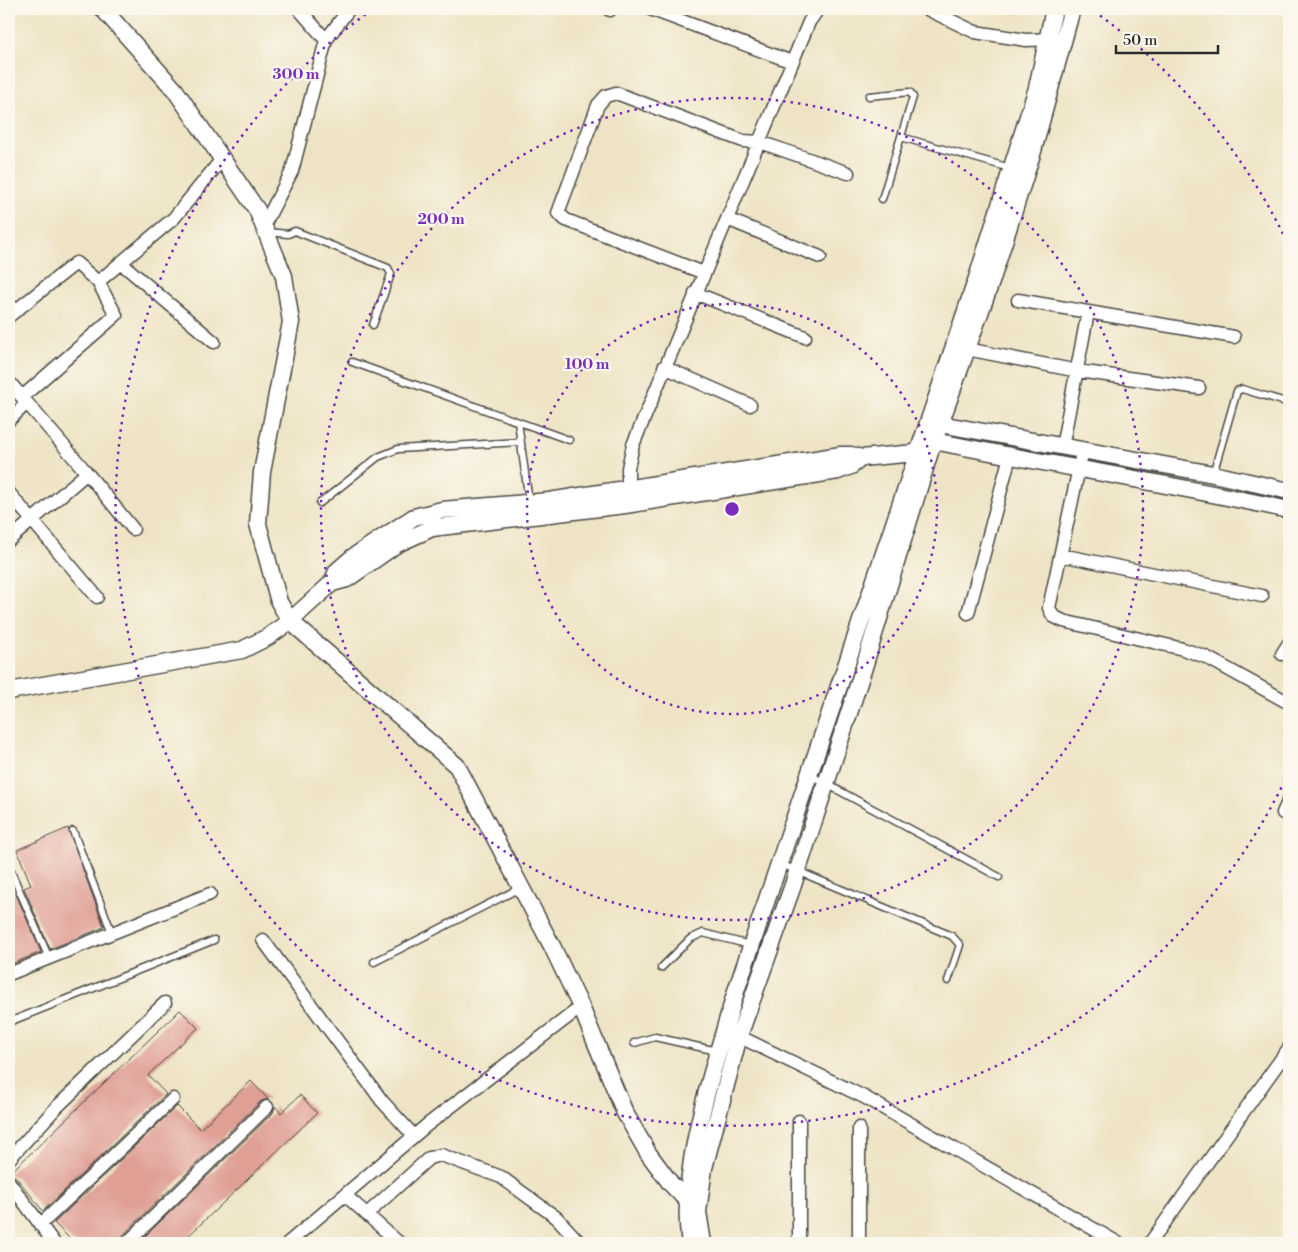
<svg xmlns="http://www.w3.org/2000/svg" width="1298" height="1252" font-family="'Libre Bodoni',serif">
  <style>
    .building { fill: #df9f95 }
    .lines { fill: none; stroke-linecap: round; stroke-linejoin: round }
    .service-casing { stroke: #484742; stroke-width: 9 }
    .minor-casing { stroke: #484742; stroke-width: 15 }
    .tertiary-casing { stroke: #484742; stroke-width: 19 }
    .service { stroke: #fff; stroke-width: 6 }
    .minor { stroke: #fff; stroke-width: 12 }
    .tertiary { stroke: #fff; stroke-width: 16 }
    .ring { fill: none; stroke: #7b2cbf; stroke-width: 2.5; stroke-dasharray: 2.5 5 }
    .centre { fill: #7b2cbf; stroke: #fbf7ec; stroke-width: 2.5 }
    .ring-label { font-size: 15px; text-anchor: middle; font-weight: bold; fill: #7b2cbf; stroke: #fbf7ec; stroke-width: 4.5; stroke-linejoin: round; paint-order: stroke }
  </style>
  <rect width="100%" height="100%" fill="#fbf7ec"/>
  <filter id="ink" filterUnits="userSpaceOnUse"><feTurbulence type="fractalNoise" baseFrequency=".02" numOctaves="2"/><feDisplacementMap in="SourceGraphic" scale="10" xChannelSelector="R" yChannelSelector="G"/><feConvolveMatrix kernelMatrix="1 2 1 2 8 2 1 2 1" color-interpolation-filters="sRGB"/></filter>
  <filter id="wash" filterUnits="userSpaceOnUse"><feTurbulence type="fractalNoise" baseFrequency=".0096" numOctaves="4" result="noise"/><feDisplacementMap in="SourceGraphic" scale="20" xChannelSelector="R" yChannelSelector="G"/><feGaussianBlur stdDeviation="1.12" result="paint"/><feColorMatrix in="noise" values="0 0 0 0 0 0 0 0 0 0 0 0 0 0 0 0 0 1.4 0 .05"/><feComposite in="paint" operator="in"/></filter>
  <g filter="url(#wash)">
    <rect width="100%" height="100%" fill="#eee4c5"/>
    <g id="blocks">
      <path class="building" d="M68 828 104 927 50 949 24 888 31 885 17 850Z
        M15 892 41 952 9 965V895Z
        M180 1010 198 1028 148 1075 166 1094 43 1211 16 1177 9 1174Z
        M251 1081 268 1099 261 1101 121 1237 119 1243H74L54 1223 177 1106 200 1129Z
        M300 1095 317 1113 181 1243H138L273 1113 275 1106 281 1113Z"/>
    </g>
  </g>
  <g filter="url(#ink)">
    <use href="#blocks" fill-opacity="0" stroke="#484742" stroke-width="1"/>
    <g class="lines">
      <g class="service-casing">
        <path id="service" d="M869 96 910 92 913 97 882 199
          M901 137 1010 168
          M267 232 288 234 295 231 388 268 391 274 373 325
          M352 362 569 440
          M518 422 529 502
          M1213 474 1237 391 1242 389 1289 403
          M320 503 378 457 398 449 521 442
          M810 775 999 877
          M73 831 112 933
          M781 864 952 936 960 945 948 981
          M9 867 49 958
          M374 962 520 888
          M661 968 690 939 703 933 750 945
          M9 1022 214 940
          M634 1043 655 1037 717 1051"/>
      </g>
      <g class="minor-casing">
        <path id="minor" d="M299 9 326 40
          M608 9 610 10
          M650 9 792 62
          M927 9 975 32 1026 40 1054 39
          M727 219 820 257
          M263 227 292 171 326 40 349 9
          M121 263 214 342
          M704 273 566 220 558 213 598 105 606 96 616 93 743 141 760 142 848 173
          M695 293 805 337
          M1018 300 1234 337
          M9 316 76 263 98 282
          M967 349 1078 371 1199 388
          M664 367 750 405
          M9 382 22 397
          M9 420 27 403
          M1062 447 1088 312
          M1083 449 1049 608 1053 616 1063 621 1183 649 1206 657 1289 703
          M87 473 133 529
          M9 493 97 597
          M628 497V468L633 445 809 22 818 9
          M9 540 87 473 22 397 116 315 98 282 174 218 222 159
          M1061 555 1262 596
          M968 613 1010 456
          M1282 654 1289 643
          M1283 813 1289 800
          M263 940 382 1101 414 1136
          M9 974 210 894
          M732 1033 864 1097 1118 1243
          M859 1128V1243
          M9 1159 56 1108 165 1003
          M9 1182 54 1243
          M345 1195 399 1243
          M367 1214 429 1158 441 1155 501 1177 557 1218 580 1243
          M40 1225 173 1099
          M127 1243 267 1107
          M288 1243 427 1125 581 1007
          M799 1243V1121
          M1150 1243 1289 1048"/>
      </g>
      <g class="tertiary-casing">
        <path id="tertiary" d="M103 9 175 90 257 210 284 276 291 322 262 472 258 524 279 602 290 621 457 766 552 946 581 1007 625 1113 648 1153 671 1184 698 1212
          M940 424 1213 474 1289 491
          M934 441C1052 465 1172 484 1289 510
          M332 583 347 579 397 544 432 528 625 505 838 471 851 466 861 458
          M9 691 242 650 268 637 290 621 332 583 337 571 353 557 414 517 442 510 549 501 841 455H851L861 458 926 452
          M690 1243C678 1168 715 1064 736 991L977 278 1037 88 1054 9
          M703 1243 698 1212 704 1168 739 1036 792 888 864 667 930 452 991 282 1033 151 1072 9"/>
      </g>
      <use href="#service" class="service"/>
      <use href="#minor" class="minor"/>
      <use href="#tertiary" class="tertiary"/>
    </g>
  </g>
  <g class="ring">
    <circle cx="732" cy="509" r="205"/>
    <circle cx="732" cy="509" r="411"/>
    <path d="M1288 774A616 616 0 1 1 370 11M1094 11A616 616 0 0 1 1288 244"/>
  </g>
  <circle cx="732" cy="509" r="8" class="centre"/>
  <g class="ring-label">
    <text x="296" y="79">300 m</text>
    <text x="441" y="224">200 m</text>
    <text x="587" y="369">100 m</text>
  </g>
  <rect width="1298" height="1252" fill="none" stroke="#fbf7ec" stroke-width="30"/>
  <path d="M1116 45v8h102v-8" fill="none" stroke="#2b2b2b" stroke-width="2.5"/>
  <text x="1123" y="45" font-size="15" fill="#2b2b2b" stroke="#fbf7ec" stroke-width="4" paint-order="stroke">50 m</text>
</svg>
